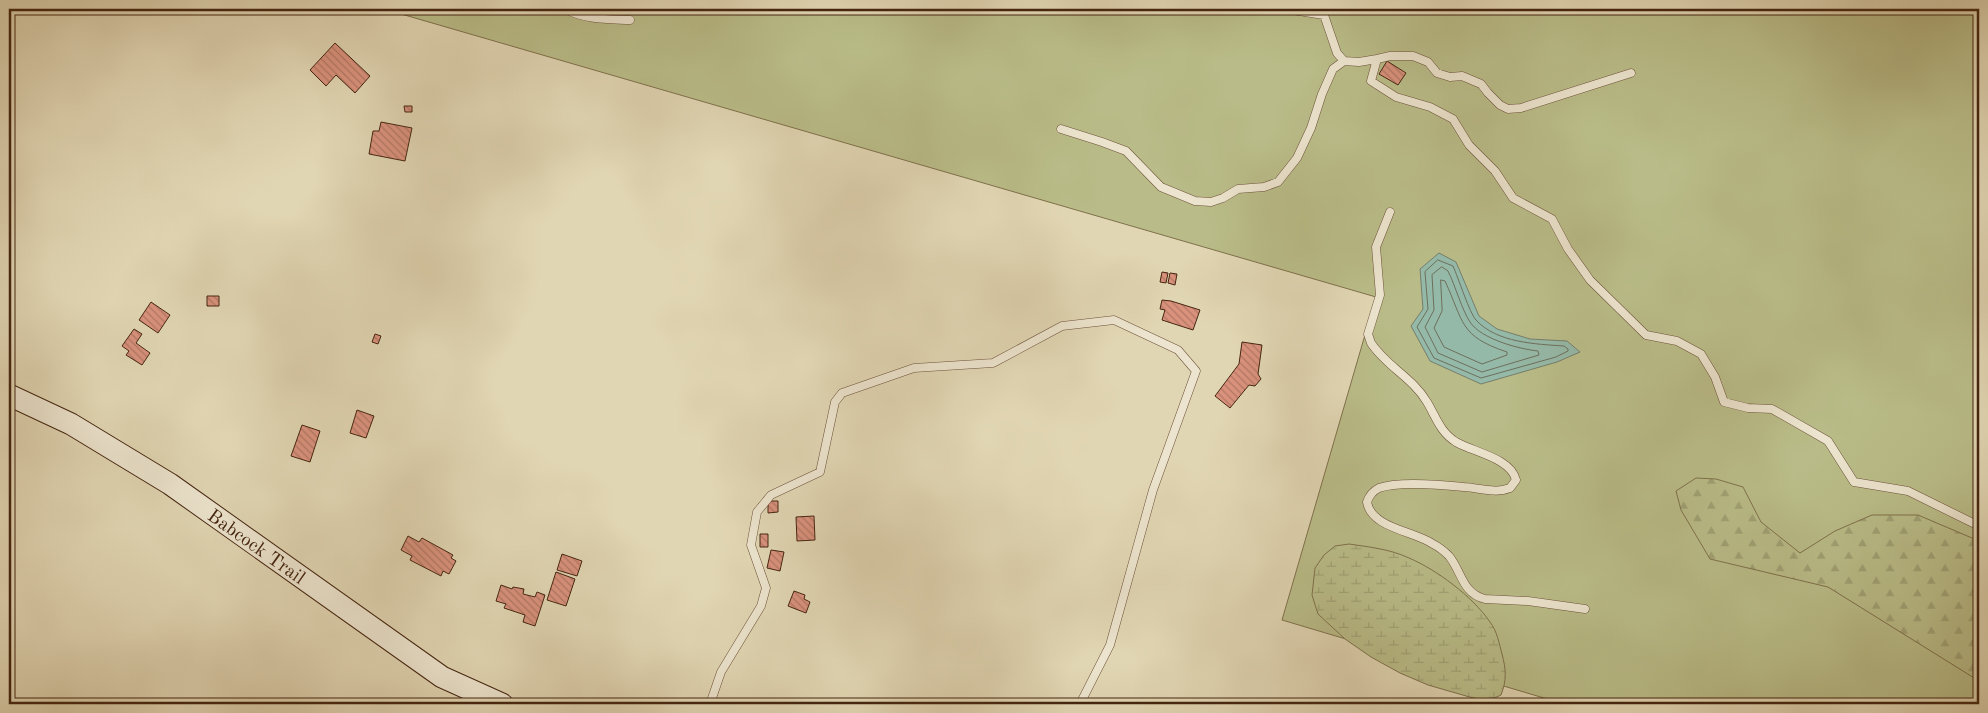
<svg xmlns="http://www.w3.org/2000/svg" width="1988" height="713" font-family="'Old Standard TT',serif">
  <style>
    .grass { fill: #b9bc88; stroke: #7f704c }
    .forest { fill: url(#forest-firs); stroke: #7f704c }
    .wetland { fill: url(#wetland-marsh); stroke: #7f704c }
    .water { fill: #95b9a8; stroke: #757e6b }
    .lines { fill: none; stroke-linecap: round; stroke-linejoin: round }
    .shore { stroke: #6d6f5c; stroke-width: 1 }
    .building { fill: url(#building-back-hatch); stroke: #452510 }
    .lane-casing { stroke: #6c5139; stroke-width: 9 }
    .secondary-casing { stroke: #452510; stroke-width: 23 }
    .lane { stroke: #ece4ce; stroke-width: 8 }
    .secondary { stroke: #ece4ce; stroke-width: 21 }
    .labels { text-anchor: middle; stroke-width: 4; stroke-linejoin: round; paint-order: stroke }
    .street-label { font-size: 19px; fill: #452510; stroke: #ece4ce }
  </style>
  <defs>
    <pattern id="forest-firs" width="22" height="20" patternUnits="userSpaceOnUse" patternTransform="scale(1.25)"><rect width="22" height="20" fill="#b9bc88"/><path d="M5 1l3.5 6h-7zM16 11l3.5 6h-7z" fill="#a0a174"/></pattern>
    <pattern id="wetland-marsh" width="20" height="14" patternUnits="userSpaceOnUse" patternTransform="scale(1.25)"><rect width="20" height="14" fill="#b9bc88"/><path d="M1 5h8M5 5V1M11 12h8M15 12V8" fill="none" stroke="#a0a174"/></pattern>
    <pattern id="building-back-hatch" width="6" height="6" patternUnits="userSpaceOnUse" patternTransform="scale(1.25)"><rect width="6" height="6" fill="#da927d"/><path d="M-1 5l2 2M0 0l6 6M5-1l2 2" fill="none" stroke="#b37765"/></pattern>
  </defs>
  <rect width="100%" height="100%" fill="#e1d6b3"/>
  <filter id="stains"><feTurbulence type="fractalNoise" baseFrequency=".004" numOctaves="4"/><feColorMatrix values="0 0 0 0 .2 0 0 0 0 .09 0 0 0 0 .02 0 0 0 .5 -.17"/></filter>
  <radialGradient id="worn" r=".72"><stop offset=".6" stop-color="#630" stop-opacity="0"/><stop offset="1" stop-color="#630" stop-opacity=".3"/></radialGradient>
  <path class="grass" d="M384 9H1979V704H1564L1282 620 1376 297Z"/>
  <path class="forest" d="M1696 478 1716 479 1743 487 1761 522 1800 553 1835 531 1872 515H1918L1979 541V681L1828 587 1710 559 1681 510 1676 491Z"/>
  <path class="wetland" d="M1349 544C1369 547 1390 549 1409 558 1437 570 1472 596 1490 622 1497 631 1499 643 1502 654 1506 669 1507 680 1501 695L1490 700 1473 698 1428 685 1400 673 1371 657 1345 639 1318 614 1312 595 1315 568 1324 555 1335 546Z"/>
  <path class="water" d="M1439 253 1456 262 1479 316 1497 329 1530 339 1567 341 1580 352 1557 362 1481 384 1430 361 1411 326 1423 309 1420 269Z"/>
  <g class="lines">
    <path class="shore" d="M1438 260 1453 266C1458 277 1470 314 1476 320 1497 343 1536 344 1564 346L1568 349V351L1556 357 1481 378 1434 358 1417 327 1428 309 1425 272Z
      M1442 267 1448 271C1455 285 1462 310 1470 322 1481 339 1519 349 1538 351L1539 355 1482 372 1438 353 1425 327 1434 310 1432 275Z
      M1441 280 1445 281C1464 322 1459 336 1507 352V355L1482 364 1444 347 1434 328 1442 311Z"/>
  </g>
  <path class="building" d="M335 43 370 76 355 93 336 75 326 86 310 70Z
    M1387 61 1406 73 1398 85 1379 74Z
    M404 106H412V112H405Z
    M381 122 412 128 405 161 369 154 373 131H379Z
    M1162 272 1168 273 1166 283 1160 282Z
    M1170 273 1177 274 1175 285 1168 283Z
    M207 296H219V306H207Z
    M1162 300 1171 301 1200 310 1193 330 1162 320 1165 310 1160 309Z
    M151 302 170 315 158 333 139 320Z
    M134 329 142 334 136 343 150 353 142 365 126 355 129 351 122 346Z
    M375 334 381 336 378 344 372 342Z
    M1242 342 1262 345 1258 374 1261 379 1255 386 1249 385 1230 408 1215 396 1239 364Z
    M357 410 374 416 366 438 350 433Z
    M302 425 320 431 310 462 291 456Z
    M768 501H778V512L768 513Z
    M814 516 815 540 797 541 796 517Z
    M760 534H768V547H760Z
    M408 536 419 542 422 538 453 555 451 558 456 561 449 574 443 571 441 576 410 560 412 556 401 550Z
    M771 550 784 552 780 571 767 568Z
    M562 554 582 561 577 576 557 570Z
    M556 572 575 579 566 606 547 600Z
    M501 585 512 589 513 587 524 589 523 594 535 597 537 592 545 595 535 626 523 622 525 615 504 608 506 604 496 601Z
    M794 591 805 595 804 599 810 602 806 613 788 606Z"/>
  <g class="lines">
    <g class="lane-casing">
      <path id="lane" d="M566 9C584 20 609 19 630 20
        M1286 9 1324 15 1337 53 1344 61
        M1631 73 1521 108 1508 109 1500 105 1488 93 1481 84 1462 76 1450 77 1437 73 1428 62 1413 56H1390L1377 59 1371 81 1396 97 1430 107 1453 119 1469 145 1495 171 1513 198 1552 219 1568 249 1590 280 1646 335 1677 341 1701 354 1715 377 1724 402 1748 408 1772 409 1828 441 1854 482 1908 491 1979 526
        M1061 129 1102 142 1126 151 1161 187 1195 201 1211 202 1223 198 1238 189 1264 187 1278 182 1297 158 1311 128 1322 94 1333 69 1344 61 1359 62 1377 59
        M1390 212 1376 247 1380 295 1368 334 1371 343C1386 366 1413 378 1427 402 1436 417 1440 432 1456 442 1473 452 1511 458 1516 480L1510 488C1495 494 1480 488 1464 487 1444 485 1398 481 1379 488 1373 491 1369 496 1367 502 1371 528 1414 531 1433 544 1439 547 1444 551 1449 556 1462 572 1462 593 1485 599L1528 601 1585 609
        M710 704 721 672 761 606 766 588 751 545 757 512 771 495 820 472 835 402 842 393 914 368 993 363 1062 326 1114 320 1178 350 1196 371 1153 490 1110 645 1080 704"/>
    </g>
    <g class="secondary-casing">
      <g id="secondary">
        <path id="s1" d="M9 395 71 424 170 484 442 677 502 704"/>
      </g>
    </g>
    <use href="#lane" class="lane"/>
    <use href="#secondary" class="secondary"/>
  </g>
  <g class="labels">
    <g class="street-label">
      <text dy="7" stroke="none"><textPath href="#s1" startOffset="291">Babcock Trail</textPath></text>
    </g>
  </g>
  <rect width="1988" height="713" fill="none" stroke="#e1d6b3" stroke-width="30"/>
  <rect x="10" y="10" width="1968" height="693" fill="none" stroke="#452510" stroke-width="2.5"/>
  <rect x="15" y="15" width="1958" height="683" fill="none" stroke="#452510"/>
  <rect width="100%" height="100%" filter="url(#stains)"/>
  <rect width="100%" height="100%" fill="url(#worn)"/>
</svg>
